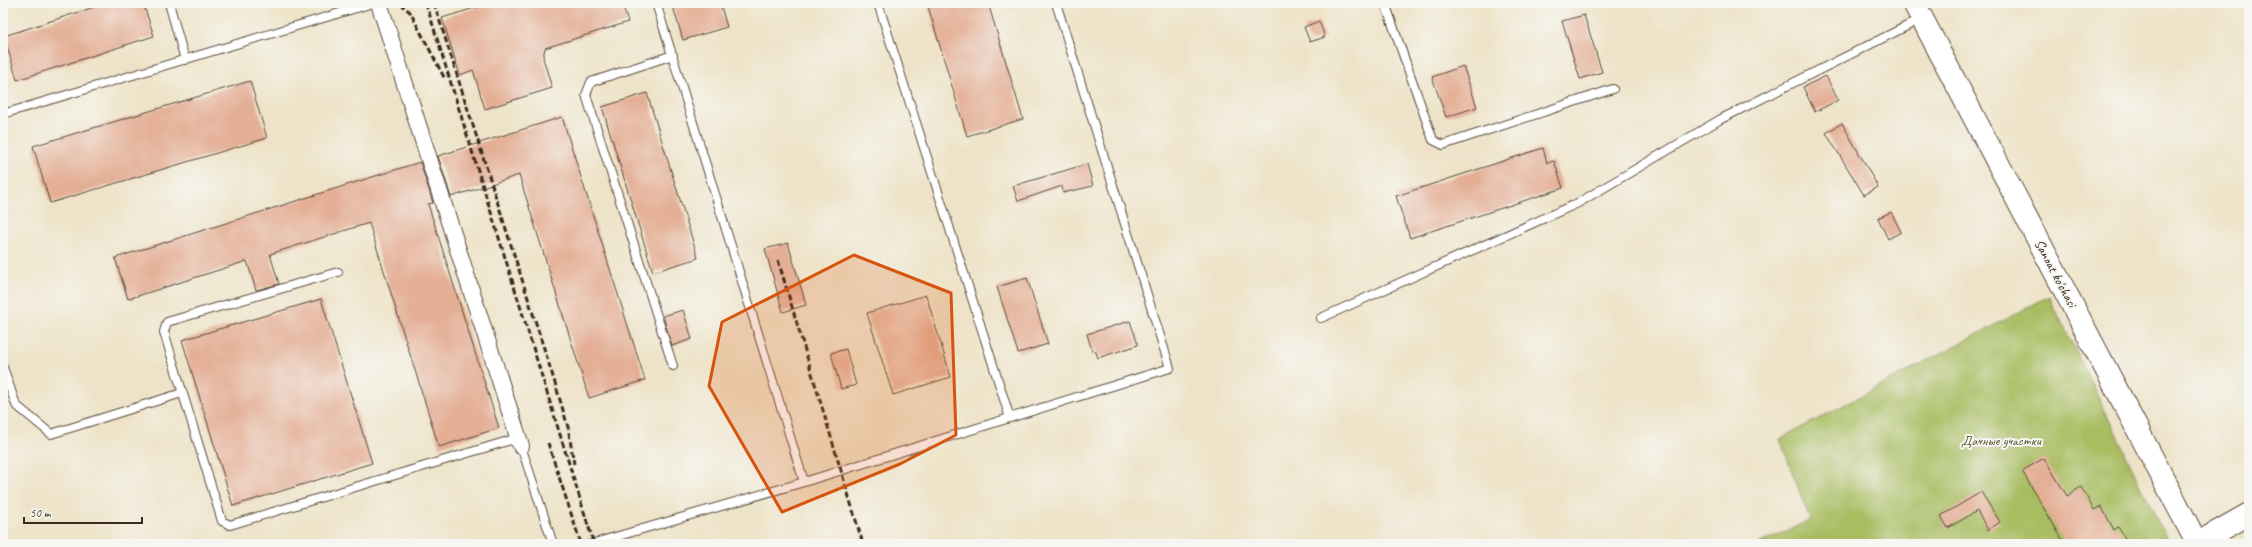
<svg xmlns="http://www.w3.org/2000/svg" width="2252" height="547" font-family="Caveat,sans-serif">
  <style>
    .green { fill: #a8bc61; stroke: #727340 }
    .building { fill: #e4af95 }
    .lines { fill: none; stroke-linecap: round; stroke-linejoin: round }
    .service-casing { stroke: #564638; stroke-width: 10 }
    .minor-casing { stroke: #564638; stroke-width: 18 }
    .secondary-casing { stroke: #564638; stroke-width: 24 }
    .service { stroke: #fff; stroke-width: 8 }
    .minor { stroke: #fff; stroke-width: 16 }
    .secondary { stroke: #fff; stroke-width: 22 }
    .rail { stroke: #3b2a1e; stroke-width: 3; stroke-dasharray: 6 3; stroke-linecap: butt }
    .marked { fill: #d7540e; fill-opacity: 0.2; stroke: #d7540e; stroke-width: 3; stroke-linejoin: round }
    .labels { text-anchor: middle; stroke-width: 4; stroke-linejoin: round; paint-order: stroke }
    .street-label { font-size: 14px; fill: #3b2a1e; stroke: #f6f6f2 }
    .park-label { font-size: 14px; fill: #5c5632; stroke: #f6f6f2 }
  </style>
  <rect width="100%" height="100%" fill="#f6f6f2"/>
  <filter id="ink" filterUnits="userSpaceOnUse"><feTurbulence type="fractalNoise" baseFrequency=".025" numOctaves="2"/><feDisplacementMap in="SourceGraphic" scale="8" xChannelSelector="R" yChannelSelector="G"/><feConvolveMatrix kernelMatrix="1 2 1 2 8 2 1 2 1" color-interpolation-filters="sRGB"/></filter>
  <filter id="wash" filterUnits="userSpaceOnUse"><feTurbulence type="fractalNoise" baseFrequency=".012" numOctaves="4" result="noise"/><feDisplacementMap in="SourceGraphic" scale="16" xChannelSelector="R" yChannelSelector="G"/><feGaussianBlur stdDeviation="0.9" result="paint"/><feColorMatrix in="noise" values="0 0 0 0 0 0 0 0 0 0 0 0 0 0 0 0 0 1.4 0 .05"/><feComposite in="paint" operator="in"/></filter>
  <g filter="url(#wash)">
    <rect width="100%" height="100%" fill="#eee3c8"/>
    <path class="green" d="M2049 296 2166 537 2152 544H1758L1810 520 1780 439Z"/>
    <g id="blocks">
      <path class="building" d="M107 3H143L154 36 17 80 4 36Z
        M491 3H622L628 22 545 48 543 58 552 88 485 109 473 70 460 75 442 18Z
        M672 3H720L727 27 683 40Z
        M927 3H988L1023 119 967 136Z
        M1584 15 1602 72 1580 79 1562 21Z
        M1319 21 1325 37 1310 42 1304 27Z
        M1463 66 1477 107 1446 117 1432 77Z
        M1826 76 1838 100 1815 112 1803 87Z
        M250 81 267 138 50 203 33 146Z
        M647 93 698 258 653 272 602 107Z
        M562 117 645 380 589 398 519 175 451 197 438 156Z
        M1842 123 1878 187 1864 195 1826 133Z
        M1543 148 1547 163 1554 161 1563 188 1410 238 1396 196Z
        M420 162 433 203 428 204 499 428 439 447 369 223 270 254 279 284 256 290 247 261 128 299 115 258Z
        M1087 164 1093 186 1063 193 1062 186 1018 201 1013 186Z
        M1891 212 1901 232 1888 239 1878 218Z
        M788 243 806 305 783 312 765 249Z
        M1027 278 1048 344 1018 353 997 287Z
        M926 295 951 377 893 395 867 313Z
        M321 299 372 463 233 506 182 340Z
        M683 310 692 339 672 346 663 316Z
        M1130 321 1138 345 1098 358 1095 350 1092 351 1087 334Z
        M846 349 856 385 841 389 831 353Z
        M2044 458 2067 496 2081 487 2094 510 2101 506 2114 530 2118 527 2129 544H2065L2022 471Z
        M1981 492 2000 522 1988 530 1977 511 1948 528 1941 516Z"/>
    </g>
  </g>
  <g filter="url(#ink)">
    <use href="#blocks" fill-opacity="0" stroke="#564638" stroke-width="1"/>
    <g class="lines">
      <g class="service-casing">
        <path id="service" d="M169 3 185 60
          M656 3 804 482
          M878 3 1010 418
          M1385 3 1433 140 1443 145 1613 89
          M673 55 591 82 586 95 673 366
          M3 114 373 3
          M338 272 167 322 164 332 222 521 230 525 511 440 521 446 553 544
          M1321 318 1578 203 1721 119 1921 19
          M3 367 16 405 51 434 182 393
          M591 544 804 482 1170 368 1056 3"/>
      </g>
      <g class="minor-casing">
        <path id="minor" d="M379 3 521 446"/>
      </g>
      <g class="secondary-casing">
        <path id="secondary" d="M1914 3 2197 543
          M2196 544 2249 514"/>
      </g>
      <use href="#service" class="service"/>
      <use href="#minor" class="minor"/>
      <use href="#secondary" class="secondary"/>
      <path class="rail" d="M400 3 410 12 445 79
        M426 3 594 544
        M434 3 555 383 568 427 574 464
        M778 260 863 544
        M548 443 581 544"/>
    </g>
  </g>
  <path class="marked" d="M854 255 951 293 956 435 900 464 782 512 709 386 722 322Z"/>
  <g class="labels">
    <g class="street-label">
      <text transform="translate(2056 273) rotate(62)" y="5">Sanoat ko'chasi</text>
    </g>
    <g class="park-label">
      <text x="2001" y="445">Дачные участки</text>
    </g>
  </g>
  <rect width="2252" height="547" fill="none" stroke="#f6f6f2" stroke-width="16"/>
  <path d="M24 517v6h118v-6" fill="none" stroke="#3b2a1e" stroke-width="2"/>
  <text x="30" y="517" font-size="12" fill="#3b2a1e" stroke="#f6f6f2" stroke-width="3" paint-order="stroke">50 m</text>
</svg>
